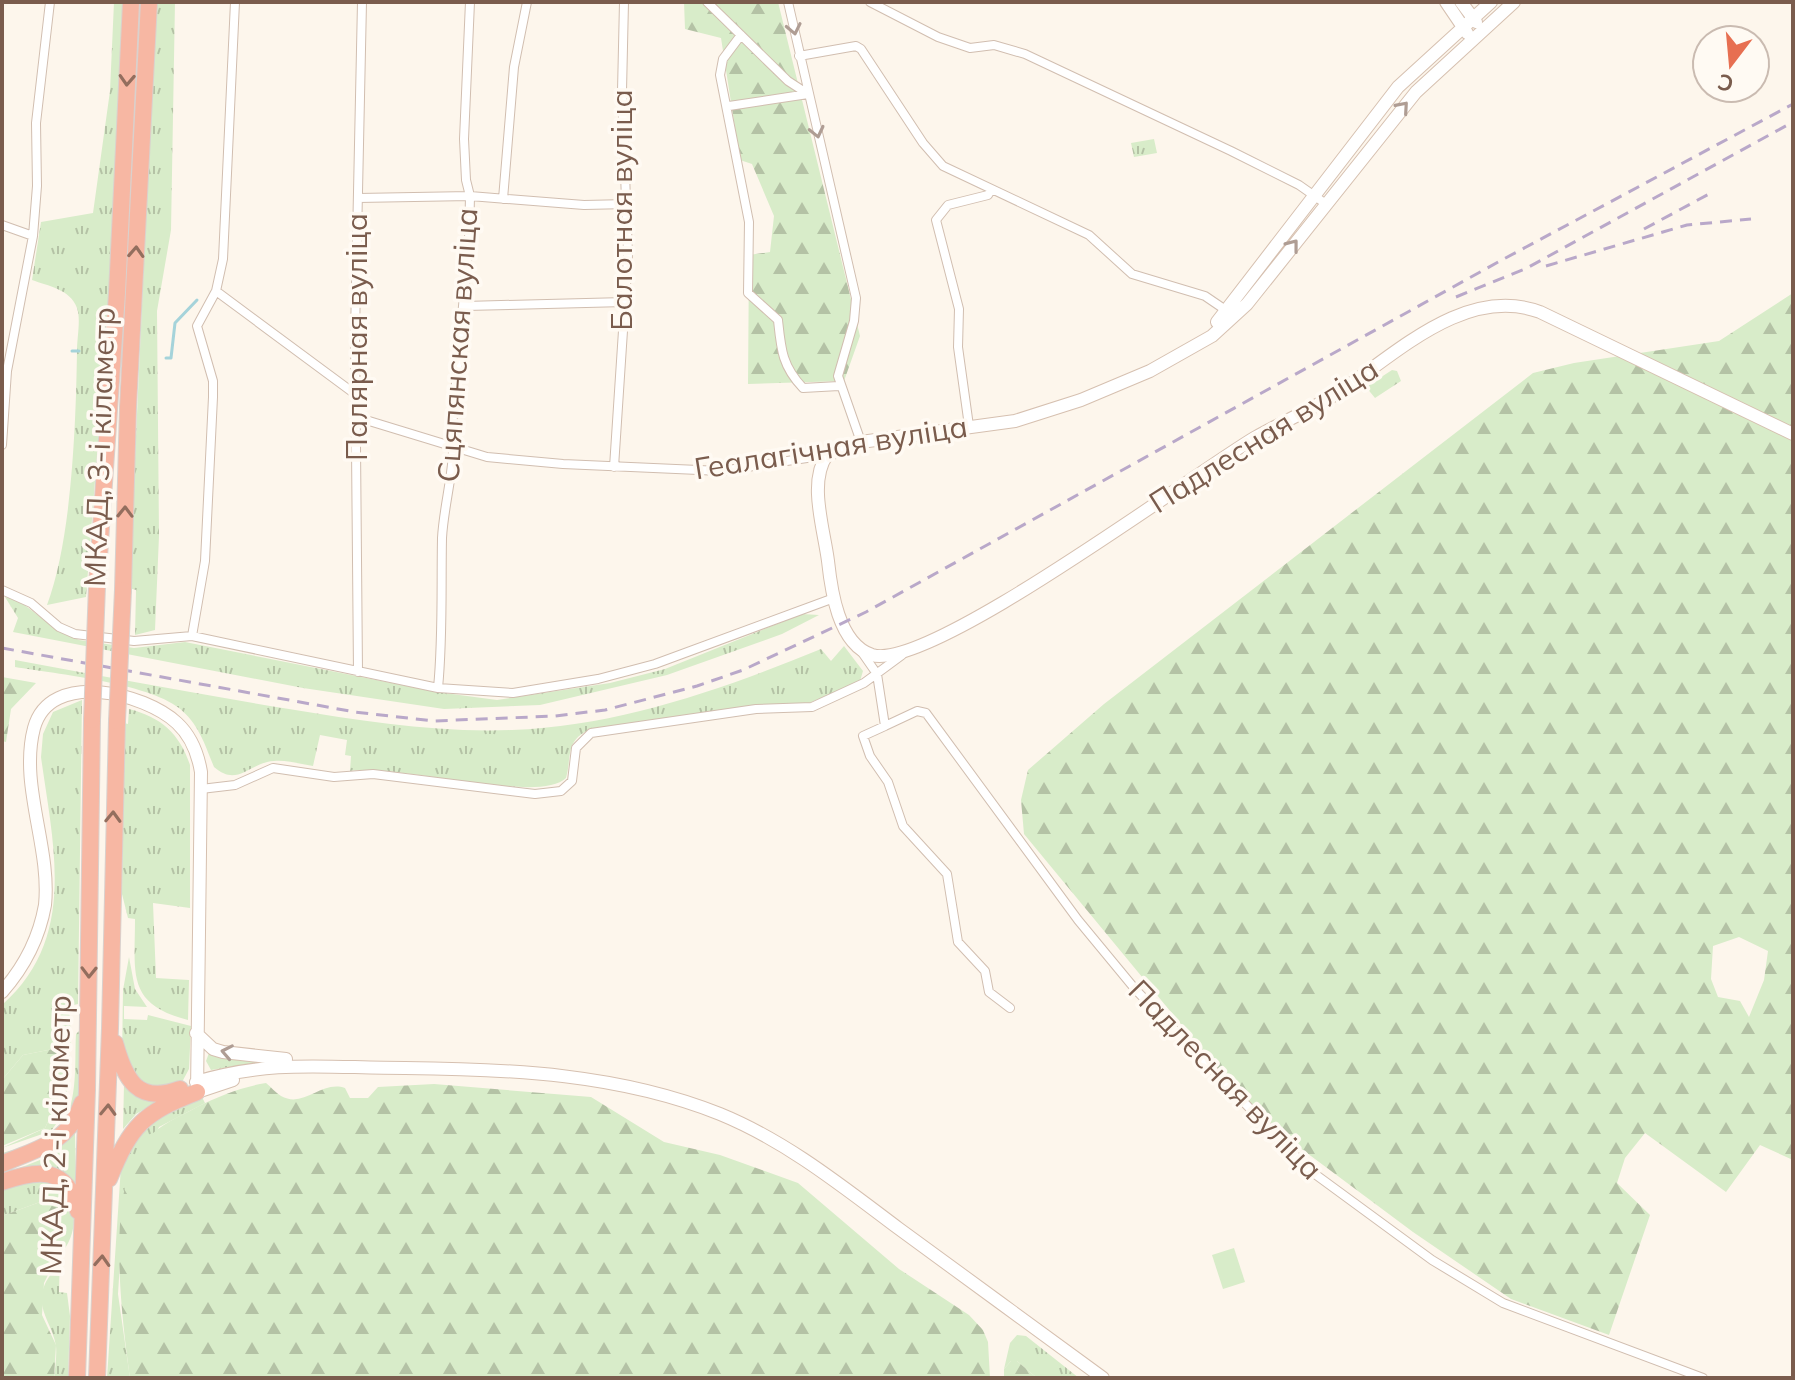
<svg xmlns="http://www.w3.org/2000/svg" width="1795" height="1380" font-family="Mulish,sans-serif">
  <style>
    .grass { fill: url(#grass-tufts) }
    .forest { fill: url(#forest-firs); fill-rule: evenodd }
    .pitch { fill: #d8ecc9 }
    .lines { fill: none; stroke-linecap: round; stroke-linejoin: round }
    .stream { stroke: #a5d3da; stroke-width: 3 }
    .street-casing { stroke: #d1beb0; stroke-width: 10 }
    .secondary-casing { stroke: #d6c0b0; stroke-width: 14 }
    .highway-casing { stroke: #dad1cd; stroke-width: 18 }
    .street { stroke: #fff; stroke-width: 8 }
    .secondary { stroke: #fff; stroke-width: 12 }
    .highway { stroke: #f7b7a3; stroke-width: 16 }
    .rail { stroke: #b9a8c9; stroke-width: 3; stroke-dasharray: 12 8; stroke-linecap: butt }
    .highway-bridge-casing { stroke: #dad1cd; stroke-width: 18; stroke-linecap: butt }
    .highway-bridge { stroke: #f7b7a3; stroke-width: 16 }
    .oneway { stroke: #af9d94 }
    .oneway2 { stroke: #936e5e }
    .labels { text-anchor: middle; stroke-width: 7; stroke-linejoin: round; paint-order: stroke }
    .street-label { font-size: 30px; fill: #7a5c4d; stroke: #fffaf3 }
  </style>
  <defs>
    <pattern id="grass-tufts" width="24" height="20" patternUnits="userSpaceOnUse" patternTransform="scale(2)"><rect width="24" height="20" fill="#d8ecc9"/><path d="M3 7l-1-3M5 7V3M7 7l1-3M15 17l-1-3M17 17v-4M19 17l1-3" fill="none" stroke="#b4c2a5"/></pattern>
    <pattern id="forest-firs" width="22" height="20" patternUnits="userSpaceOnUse" patternTransform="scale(2)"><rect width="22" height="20" fill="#d8ecc9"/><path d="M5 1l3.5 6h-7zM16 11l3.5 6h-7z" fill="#b4c2a5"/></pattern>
  </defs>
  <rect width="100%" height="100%" fill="#fdf6ec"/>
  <path class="grass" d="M114 2H125L111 274 86 597 47 605C72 539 76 423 77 350 77 338 81 319 77 308 70 289 48 286 32 280L41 222 93 213 110 91Z
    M156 2H175L171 230 157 311 159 536 155 630 135 635 136 590 129 588Z
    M1154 139 1157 153 1134 157 1131 143Z
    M5 597 18 600 56 629 79 640 134 648 185 642 437 692 497 700 610 683 665 669 802 614 819 615 782 634 667 675 540 705 444 709 303 688 13 632 18 618Z
    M844 646 863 671 860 681 802 706 766 704 589 730C565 741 572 756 566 778 539 805 399 763 350 771L351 756 345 755 347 740 320 735 313 766C300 764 287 760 274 761 250 762 238 788 214 767 205 745 199 724 179 708 147 683 57 674 15 667V660C107 677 198 694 289 709 363 721 437 733 512 730 619 726 723 689 821 649L831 661Z
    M82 700 78 1004 69 1006 71 1038 65 1112 51 1131 2 1148 45 1128 51 1115 65 1104 68 1046 23 1055 2 1080V1005C78 938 53 845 41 757L43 734 53 712Z
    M129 709C161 717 180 734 190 765V908L153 903 156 978 189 980 188 1020C126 1004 135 974 135 919L128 918 122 894 124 723 128 724Z
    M129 957 135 989 147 1007 124 1006V1019L147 1020 148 1015 191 1026 189 1069 181 1084 149 1090 122 1060 123 990Z
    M80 1030C80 1063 90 1129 50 1144 35 1150 18 1153 2 1157V1153C16 1149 32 1146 45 1139 81 1122 74 1067 76 1034Z
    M209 1053 261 1062 211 1070 206 1061Z
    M124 1084 158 1101 136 1114 123 1129Z
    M200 1093 205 1103 159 1127 124 1198 118 1294 130 1378H107L121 1166 137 1131Z
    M75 1133 76 1184C47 1160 36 1166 2 1175L45 1158Z
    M36 1175C42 1177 54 1179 60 1184 79 1202 78 1237 60 1254L59 1292 67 1293 70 1316 68 1378H54C55 1368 57 1356 56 1346 52 1320 29 1304 51 1274L40 1202 2 1216V1186Z
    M1017 1335 1026 1336 1079 1378H1037L1017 1361H1011L1004 1369 1010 1343Z"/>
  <path class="forest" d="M684 2H778L860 336 844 381 748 384 749 255 770 252 774 216 752 164 740 160 721 38 685 29Z
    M1793 293V1160L1760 1145 1726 1192 1645 1133 1625 1158 1617 1183 1650 1215 1609 1335 1511 1299 1413 1232 1256 1115 1024 834 1021 800 1028 770 1104 704 1533 373 1574 363 1719 341ZM1739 937 1768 951 1764 980 1749 1017 1740 1001 1718 997 1711 979 1713 946Z
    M1392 370 1397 371 1401 381 1375 398 1366 387Z
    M2 677 36 683 11 709 6 742 2 741Z
    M68 1046 65 1104 51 1115 45 1128 2 1146V1080L23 1055Z
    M266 1083C271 1087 276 1093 281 1096 304 1109 321 1080 345 1088L350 1098H368L378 1087 434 1084 591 1097 664 1142 720 1155 798 1183 899 1269 969 1315 983 1330 988 1342 990 1378H130C122 1319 104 1187 146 1140 160 1124 179 1117 197 1107 219 1096 241 1087 266 1083Z
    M40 1202 64 1210 57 1257 44 1283 42 1315 56 1345 54 1378H2V1216Z
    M1011 1361H1017L1037 1378H1004V1369Z"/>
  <path class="pitch" d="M1234 1248 1245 1282 1223 1289 1212 1255Z"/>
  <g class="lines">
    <path class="stream" d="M72 351H79
      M166 358H171L175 323 197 300"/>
    <g class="street-casing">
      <path id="street" d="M707 2 788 81 808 94
        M788 2 856 298 854 321 838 376 861 442
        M870 2 938 37 970 48 994 45 1025 54 1231 151 1299 185 1326 204
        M741 35 723 59 720 75 749 222 748 293 778 320C781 349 782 366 803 388L839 386
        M799 56 856 46 861 49 923 143 943 166 1089 235 1132 274 1205 296 1227 311
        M729 106 808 94
        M358 198 470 196 584 205 628 204
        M503 199 514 67 527 2
        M2 225 33 236
        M216 291 355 394
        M465 306 625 302
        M356 417 487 457 563 464 721 471 827 455
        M969 426 958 347 959 309 936 220 948 205 988 195 991 190
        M2 445 7 371 33 236 37 186 36 123 50 2
        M614 467 628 255 622 91 624 2
        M2 590 31 603 59 627 75 634 134 641 192 636 438 688 513 693 598 679 655 664 834 598
        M192 636 205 561 213 397V381L197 326 216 291 223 259 235 2
        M861 651 877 674 885 726 917 711 926 713 1078 920 1135 989 1308 1169 1432 1260 1503 1303 1703 1378
        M358 672 355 334 362 2
        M438 688C443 638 441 589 442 538 444 501 457 464 452 427L469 240 470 196 466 180 464 139 470 2
        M885 726 863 736 870 756 888 782 903 826 947 874 958 942 985 971 989 992 1010 1008
        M201 789 235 785 273 768 334 777 373 774 535 794 561 791 572 781 576 748 591 733 756 709 812 707 864 683 902 655"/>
    </g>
    <g class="secondary-casing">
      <path id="secondary" d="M1446 2 1467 33
        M1461 2 1476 22
        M1514 2 1416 92 1247 304 1212 336 1150 371 1081 400 1015 421 861 442 827 455C808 482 824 529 828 561 831 589 838 644 872 655 929 672 1193 474 1256 437 1283 422 1310 410 1336 394 1394 356 1465 284 1540 312L1793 434
        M1217 322 1398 87 1491 2
        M2 992C25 966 39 939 45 905 51 847 19 785 34 728 50 669 145 693 177 723 191 736 198 754 201 772L197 1092 233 1080
        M196 1033 213 1049 223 1052 286 1059
        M196 1082C274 1059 327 1068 405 1068 512 1069 620 1074 720 1114 786 1141 842 1186 898 1228 966 1278 1035 1328 1103 1378"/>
    </g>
    <g class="highway-casing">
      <path id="highway" d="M97 586 117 293 131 2
        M123 590 128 407 149 2
        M115 1043C125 1079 137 1105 180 1089
        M2 1164C38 1148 68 1144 82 1103
        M109 1179C131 1125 143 1113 197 1092
        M2 1182C39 1169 67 1166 78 1211
        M77 1378 87 1090 92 720
        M97 1378 110 1028 117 721"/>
    </g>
    <use href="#street" class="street"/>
    <use href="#secondary" class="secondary"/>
    <use href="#highway" class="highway"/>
    <path class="rail" d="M1644 229 1709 194
      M1546 266 1687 225 1751 219
      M1456 297 1527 268 1793 122
      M2 648 355 712 434 721 555 716 605 710 697 686 743 670 866 612 1500 261 1793 104"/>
    <g class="highway-bridge-casing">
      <path id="highway-bridge" d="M92 720 97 586
        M117 721 123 590"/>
    </g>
    <use href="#highway-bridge" class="highway-bridge"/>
  </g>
  <defs><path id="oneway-chevron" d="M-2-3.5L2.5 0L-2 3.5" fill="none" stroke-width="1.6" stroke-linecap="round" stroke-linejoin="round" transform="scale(2)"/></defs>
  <g class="oneway">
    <use href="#oneway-chevron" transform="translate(794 29) rotate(78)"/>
    <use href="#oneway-chevron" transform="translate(1403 107) rotate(-49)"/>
    <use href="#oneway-chevron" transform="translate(817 132) rotate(77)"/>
    <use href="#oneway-chevron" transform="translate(1293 245) rotate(-52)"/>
    <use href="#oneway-chevron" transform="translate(227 1052) rotate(-169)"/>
  </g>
  <g class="oneway2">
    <use href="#oneway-chevron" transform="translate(127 80) rotate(93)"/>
    <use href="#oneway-chevron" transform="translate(136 252) rotate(-87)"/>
    <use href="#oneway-chevron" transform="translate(125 512) rotate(-89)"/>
    <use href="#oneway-chevron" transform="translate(113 817) rotate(-88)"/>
    <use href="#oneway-chevron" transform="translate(89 972) rotate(91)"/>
    <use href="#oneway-chevron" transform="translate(108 1110) rotate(-88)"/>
    <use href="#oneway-chevron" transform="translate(102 1261) rotate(-87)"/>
  </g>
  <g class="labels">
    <g class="street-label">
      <text transform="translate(622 210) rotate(-90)" y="10">Балотная вуліца</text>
      <text transform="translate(357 337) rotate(-90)" y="10">Палярная вуліца</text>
      <text transform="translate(458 345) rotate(-86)" y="10">Сцяпянская вуліца</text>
      <text transform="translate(1264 436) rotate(-32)" y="10">Падлесная вуліца</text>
      <text transform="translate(100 447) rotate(-88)" y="10">МКАД, 3-і кіламетр</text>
      <text transform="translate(831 448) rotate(-9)" y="10">Геалагічная вуліца</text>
      <text transform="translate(1225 1080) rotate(46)" y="10">Падлесная вуліца</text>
      <text transform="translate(56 1135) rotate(-88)" y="10">МКАД, 2-і кіламетр</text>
    </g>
  </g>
  <rect width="1795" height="1380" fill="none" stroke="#7a5c4d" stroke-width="8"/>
  <g transform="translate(1731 64) rotate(196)"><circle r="38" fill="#fffaf3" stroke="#cabbb1" stroke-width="2"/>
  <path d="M0-6L14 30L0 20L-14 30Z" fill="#e76f51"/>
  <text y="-12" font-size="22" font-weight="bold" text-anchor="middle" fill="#7a5c4d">С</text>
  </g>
</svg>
